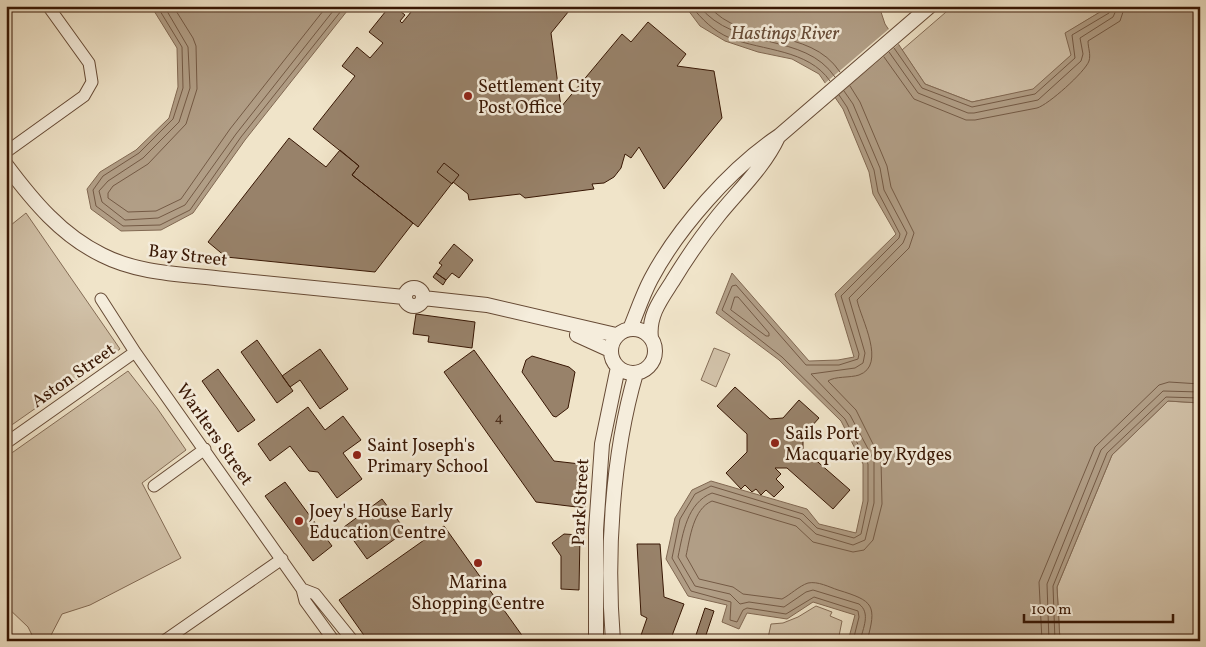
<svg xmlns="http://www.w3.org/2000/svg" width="1206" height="647" font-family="Vollkorn,serif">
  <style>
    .green { fill: #d1c1a8; stroke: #846c56 }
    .water { fill: #b19e86; stroke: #816852 }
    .pier { fill: #f0e4c9 }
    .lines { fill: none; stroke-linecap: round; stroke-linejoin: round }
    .shore { stroke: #745a45; stroke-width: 1 }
    .building { fill: #98826a; stroke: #381704 }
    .minor-casing { stroke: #664a35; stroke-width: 13 }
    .tertiary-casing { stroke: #664a35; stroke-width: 16 }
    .minor { stroke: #f5eddc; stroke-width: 11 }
    .tertiary { stroke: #f5eddc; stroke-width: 14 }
    .poi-dot { fill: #8f2418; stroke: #f5eddc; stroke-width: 2 }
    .labels { text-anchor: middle; stroke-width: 5; stroke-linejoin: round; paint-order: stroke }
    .number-label { font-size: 15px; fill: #50321e }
    .poi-label { font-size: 18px; fill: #381704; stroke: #f5eddc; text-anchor: start }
    .street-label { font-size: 18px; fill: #381704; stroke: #f5eddc }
    .water-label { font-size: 19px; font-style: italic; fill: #684d38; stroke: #f5eddc }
  </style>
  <rect width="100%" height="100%" fill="#f0e4c9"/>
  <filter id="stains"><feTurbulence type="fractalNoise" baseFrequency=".004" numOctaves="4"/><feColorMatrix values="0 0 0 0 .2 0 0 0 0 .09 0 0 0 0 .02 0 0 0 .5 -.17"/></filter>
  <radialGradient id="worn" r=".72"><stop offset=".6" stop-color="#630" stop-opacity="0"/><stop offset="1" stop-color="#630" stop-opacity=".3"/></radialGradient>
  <path class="green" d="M953 6H1110L1066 33 1072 55 1033 90 972 102 925 84 902 50Z
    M26 213 120 349 6 429V229Z
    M714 348 730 354 716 387 701 380Z
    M128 371 157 408 186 450 142 483 181 558 90 605 62 614 48 641H35L28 627 6 606V457Z
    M1168 401 1200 403V641H1060L1057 587 1112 455Z
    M816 606 832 612 830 616 842 621 838 641 768 638 771 624 783 623 798 617Z"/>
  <path class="water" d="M151 6H351L245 140 193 213 161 230 121 231 91 209 87 189 100 172 136 150 169 118 178 87 177 48Z
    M685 6H879L885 24 925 84 972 102 1033 89 1071 55 1065 33 1110 6H1200V403L1168 401 1112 455 1057 587 1060 641H848L855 615 813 602 787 619 747 613 739 629 722 622 727 605 688 596 666 559 675 518 692 490 711 481 807 509 819 524 856 533 863 501V464L841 421 779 360 716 313 732 273 809 361 838 360 854 357 835 294 896 234 873 194 869 172 843 109 819 74 792 59 758 52 725 41 700 26Z"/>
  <path class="pier" d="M890 28 900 43 833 99 823 85Z"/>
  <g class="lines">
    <path class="shore" d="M157 6 182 47 183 88 173 119 139 153 103 176 93 190 96 206 123 226 160 225 190 210 241 137 345 6
      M164 6 188 47 190 88 179 122 143 158 108 181 99 191 102 202 125 220 158 218 185 205 236 134 337 6
      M173 6 193 38 196 46 197 89 186 124 148 164 113 186 108 193V198L128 212 156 211 181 199 230 129 327 6
      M691 6C702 19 713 31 730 38 763 51 808 49 830 81
      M699 6C736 52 804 31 835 77
      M709 6C741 46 809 25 840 72
      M894 48 922 88 972 107 1035 94 1075 58 1072 35 1109 13 1111 6
      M889 52 918 93 968 113H974L1038 100 1081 61 1083 54 1080 38 1113 17 1118 6
      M884 57 914 99 966 120H975L1037 108C1048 105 1085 72 1089 61 1091 54 1088 48 1088 41L1120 21 1125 6
      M850 86 860 102 887 166 891 187 914 233 909 248 857 300C861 319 887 365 859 375 850 378 835 376 828 381L856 410 881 460 882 504 873 540 864 550 853 552 813 542 796 526 712 501C693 509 690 538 686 556L699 579 733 587 743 594 782 599C790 595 799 586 808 583 818 581 829 587 838 590 874 601 877 605 867 641
      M844 91 853 104 880 168 884 190 907 233 903 243 849 298 865 353 863 363 855 368 811 374 850 415 874 460V503L865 540 853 545 816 534 800 519 712 493C687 503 683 533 678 557L695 586 730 594 740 604 749 602 784 607 806 592 813 590 859 604C871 613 863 628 860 641
      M839 95 847 107 874 170 878 192 900 234 899 238 841 296 859 354 858 359 839 365H806L736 285 732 286 722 310 782 357 845 419 868 464V501L861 534 854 538 817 528 803 514 711 486 695 494 680 519 672 558 691 591 731 602 730 620 737 622 743 610 747 608 786 614 814 597 858 611 859 617 853 641
      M735 297H738L769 333V336H766L731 310Z
      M1042 641 1039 582 1095 447 1159 385 1169 382 1200 384
      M1049 641 1047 584 1101 450 1163 391 1200 392
      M1055 641 1053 586 1107 453 1166 397 1200 398"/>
  </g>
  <path class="building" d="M390 6H394L405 15 400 21 402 23 416 6H573L551 33 561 107 622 34 631 42 648 22 686 54 677 66 714 71 722 118 664 189 639 147 631 158 625 154 621 168 614 177 604 183 592 184 594 189 525 198 520 194 469 200 468 194 453 182 418 227 352 175 359 166 313 129 355 76 342 66 357 47 370 58 383 43 369 32Z
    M289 138 326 167 340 150 359 166 352 175 413 223 375 272 226 257 208 242Z
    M444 163 459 175 452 184 437 172Z
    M454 244 473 260 459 278 452 273 446 280 436 273 442 265 439 263Z
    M436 273 446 280 443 285 433 277Z
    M416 314 475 322 472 348 428 342 429 336 413 334Z
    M257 340 293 391 277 403 241 352Z
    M320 349 348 389 320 409 300 380 290 387 282 376Z
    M474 350 554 461 589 465 585 508 536 502 444 372Z
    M532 356 569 367 575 372 568 408 556 417 553 416 522 372 526 360Z
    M218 369 255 420 238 432 202 381Z
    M735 387 770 419 783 418 799 400 819 418 803 436V449L850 490 833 509 787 468H775L781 474 776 479 784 487 774 497 766 490 761 495 756 489 752 492 745 485 741 489 726 473 747 452V434L717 406Z
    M308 407 325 430 343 416 361 440 343 453 362 479 337 498 318 472 309 471 290 446 270 461 258 444Z
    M285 482 332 546 313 561 265 496Z
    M382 499 406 531 367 559 344 527Z
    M444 526 526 641H368L339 600Z
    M564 534 580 535 579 590 561 589V556L552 543Z
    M637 544H660L664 597 684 604 670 641H639L647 618 641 615Z
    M705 608 714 611 704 641H694Z"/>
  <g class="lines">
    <g class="minor-casing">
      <path id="minor" d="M6 152 84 96 92 82 89 63 48 6
        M101 299 135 352 302 589 305 601 334 641
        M6 443 135 352
        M154 486 205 449
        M302 589 315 594 353 641
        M164 641 282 559"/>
    </g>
    <g class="tertiary-casing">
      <path id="tertiary" d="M6 165C33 201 61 235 102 255 139 274 183 274 224 279 284 285 344 291 404 297
        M405 297a9 9 0 1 1 18 0a9 9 0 1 1-18 0Z
        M423 298 487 305 616 335
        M611 351a22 22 0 1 1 44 0a22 22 0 1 1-44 0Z
        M630 329C637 312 643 294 651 279 678 228 731 168 779 136L930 6
        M577 335 610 350
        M651 338C648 316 661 299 672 282 686 259 701 237 718 216 739 190 764 167 778 137
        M596 641V530L602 444 618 367
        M613 641C606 556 612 455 636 373"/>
    </g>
    <use href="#minor" class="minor"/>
    <use href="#tertiary" class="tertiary"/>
  </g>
  <g class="poi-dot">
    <circle cx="468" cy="96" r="5"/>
    <circle cx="775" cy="443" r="5"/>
    <circle cx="357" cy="455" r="5"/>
    <circle cx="299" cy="521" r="5"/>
    <circle cx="478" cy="563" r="5"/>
  </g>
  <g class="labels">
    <g class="number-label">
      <text x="499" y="422">4</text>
    </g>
    <g class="poi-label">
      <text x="478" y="92">Settlement City<tspan x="478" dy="21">Post Office</tspan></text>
      <text x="785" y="439">Sails Port<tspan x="785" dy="21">Macquarie by Rydges</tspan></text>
      <text x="367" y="451">Saint Joseph's<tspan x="367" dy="21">Primary School</tspan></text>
      <text x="309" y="517">Joey's House Early<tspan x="309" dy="21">Education Centre</tspan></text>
      <text x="478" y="588" text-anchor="middle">Marina<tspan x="478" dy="21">Shopping Centre</tspan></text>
    </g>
    <g class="street-label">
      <text transform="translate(188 255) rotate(7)" y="6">Bay Street</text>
      <text transform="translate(73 375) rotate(-35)" y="6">Aston Street</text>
      <text transform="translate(215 434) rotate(55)" y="6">Warlters Street</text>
      <text transform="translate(580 502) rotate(-87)" y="6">Park Street</text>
    </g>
    <g class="water-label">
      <text x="785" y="39">Hastings River</text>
    </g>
  </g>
  <rect width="1206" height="647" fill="none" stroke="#f0e4c9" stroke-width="25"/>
  <rect x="8" y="8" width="1191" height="632" fill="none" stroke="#381704" stroke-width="2.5"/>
  <rect x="12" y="12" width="1181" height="622" fill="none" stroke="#381704"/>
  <path d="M1024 614v8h149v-8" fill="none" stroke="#381704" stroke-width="2.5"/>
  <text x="1031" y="614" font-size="15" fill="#381704" stroke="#f5eddc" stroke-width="4" paint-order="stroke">100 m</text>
  <rect width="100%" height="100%" filter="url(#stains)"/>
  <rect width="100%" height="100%" fill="url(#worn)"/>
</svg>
